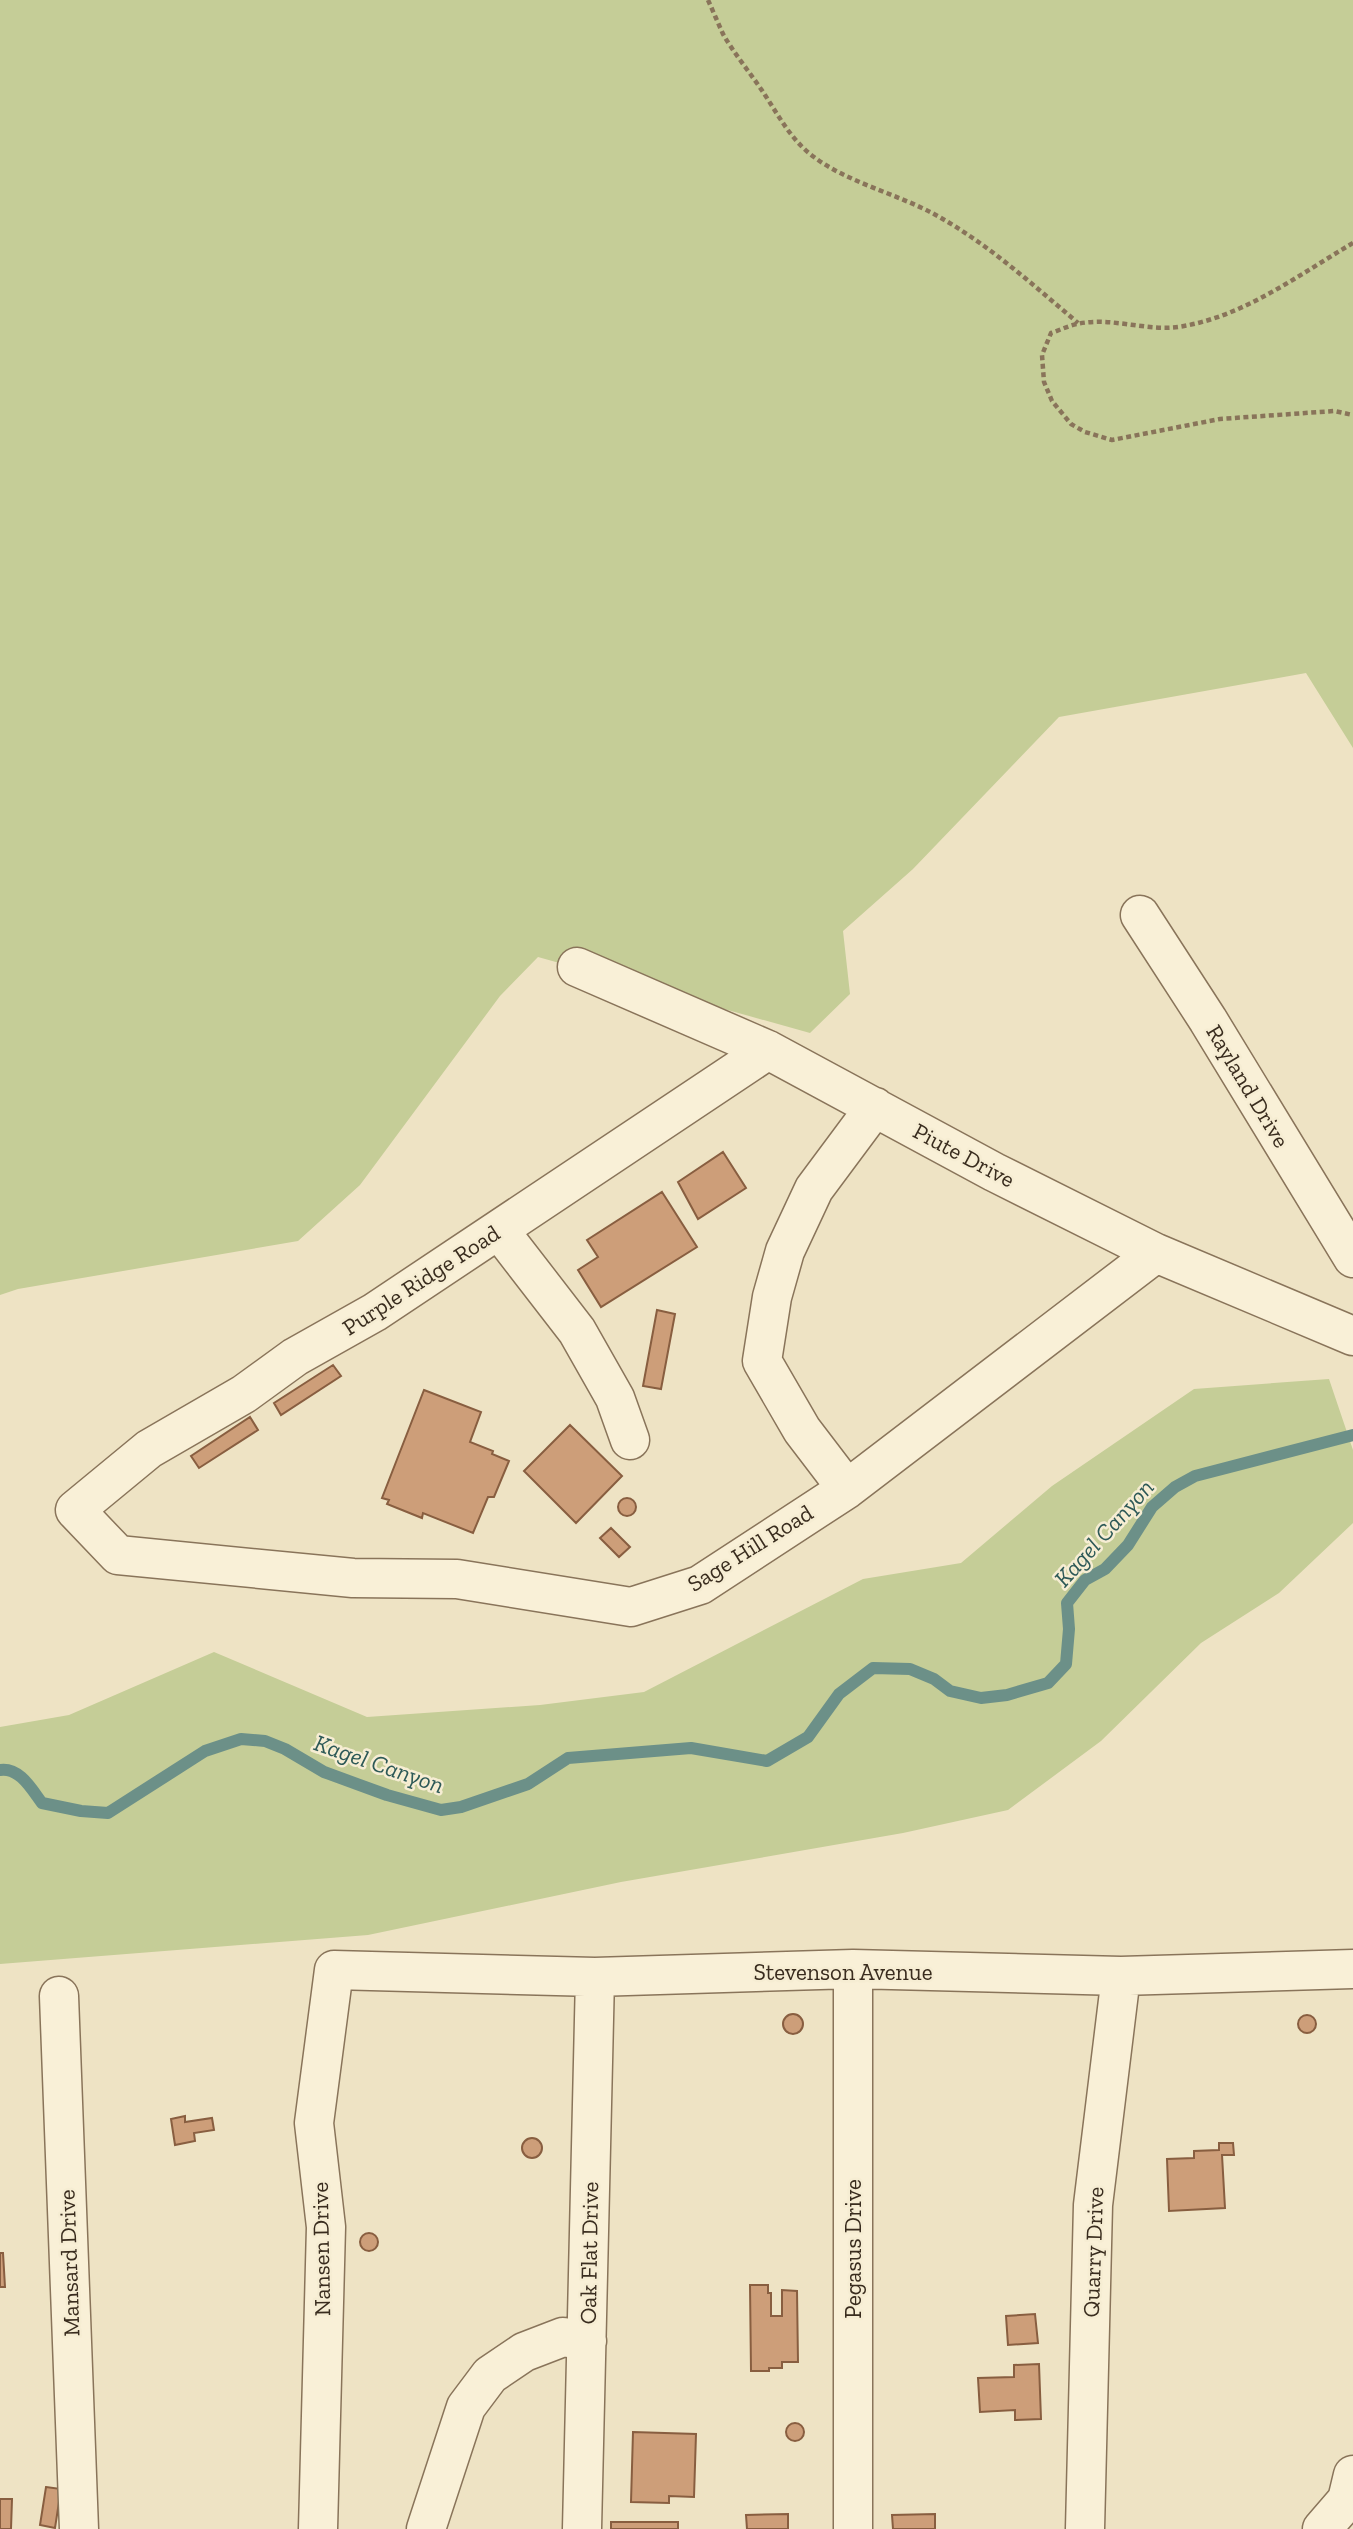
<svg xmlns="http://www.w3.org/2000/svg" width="1353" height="2529" font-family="'Zilla Slab',serif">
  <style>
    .green { fill: #c5cd97 }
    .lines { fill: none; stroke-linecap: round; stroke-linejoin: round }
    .stream { stroke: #6c9088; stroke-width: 12 }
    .building { fill: #cd9e79; stroke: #885e40; stroke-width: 2 }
    .minor-casing { stroke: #89745a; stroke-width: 41 }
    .path { stroke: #89745a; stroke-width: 4.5; stroke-dasharray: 5 3.5; stroke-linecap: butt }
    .minor { stroke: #f9f0d7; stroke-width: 38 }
    .labels { text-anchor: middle; stroke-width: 5; stroke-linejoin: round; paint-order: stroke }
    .street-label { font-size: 23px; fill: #392c1e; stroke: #f6edd3 }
    .water-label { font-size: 24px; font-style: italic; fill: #2d5957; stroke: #f6edd3 }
  </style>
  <rect width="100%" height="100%" fill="#eee3c4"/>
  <path class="green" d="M0 0H1353V748L1306 673 1059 717 913 869 843 931 850 994 810 1033 538 957 500 996 360 1185 298 1241 18 1289 0 1295Z
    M1329 1379 1353 1450V1523L1279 1593 1201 1643 1101 1741 1008 1810 903 1833 621 1882 368 1935 0 1964V1727L69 1715 214 1652 367 1717 540 1705 644 1692 863 1579 961 1563 1052 1486 1194 1389Z"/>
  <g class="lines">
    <path class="stream" d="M0 1770C20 1767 32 1790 42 1803L81 1811 108 1813 205 1751 241 1739 265 1741 285 1749 324 1772 387 1795 441 1810 461 1807 528 1784 568 1758 691 1748 767 1761 808 1737 839 1694 873 1668 910 1669 934 1679 950 1691 981 1698 1007 1695 1048 1683 1066 1664 1069 1629 1067 1603 1085 1580 1105 1569 1128 1545 1152 1507 1175 1487 1195 1476 1353 1435"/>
  </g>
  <path class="building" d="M723 1152 746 1188 698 1219 678 1182Z
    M662 1192 697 1247 601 1307 578 1270 598 1257 587 1240Z
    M657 1310 675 1314 661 1389 643 1386Z
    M333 1365 341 1376 281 1415 274 1403Z
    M424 1390 481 1412 470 1442 493 1451 492 1454 509 1461 494 1497H488L473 1533 423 1513 422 1518 387 1504 389 1500 382 1498Z
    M250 1417 258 1430 199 1468 191 1456Z
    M570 1425 622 1476 576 1523 524 1471Z
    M618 1507a9 9 0 1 1 18 0a9 9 0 1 1-18 0Z
    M611 1528 630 1547 619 1557 600 1538Z
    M783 2024a10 10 0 1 1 20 0a10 10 0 1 1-20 0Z
    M1298 2024a9 9 0 1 1 18 0a9 9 0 1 1-18 0Z
    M185 2116V2122L212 2118 214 2130 194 2133 195 2141 175 2145 171 2119Z
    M522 2148a10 10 0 1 1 20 0a10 10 0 1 1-20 0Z
    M1219 2143H1233L1234 2155H1222L1225 2208 1169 2211 1167 2159 1194 2158V2151L1219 2150Z
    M360 2242a9 9 0 1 1 18 0a9 9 0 1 1-18 0Z
    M0 2253H3L5 2287H0Z
    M750 2285H768V2293H771V2316H782V2290L797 2291 798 2362H782V2368H769V2371H751Z
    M1035 2314 1038 2343 1008 2345 1006 2316Z
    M1039 2364 1041 2419 1015 2420V2410L980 2412 978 2378 1014 2377V2365Z
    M786 2432a9 9 0 1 1 18 0a9 9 0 1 1-18 0Z
    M633 2432 696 2434 694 2497 669 2496V2503L631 2502Z
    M46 2487 61 2489 55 2528 40 2525Z
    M0 2499H12L11 2529H0Z
    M788 2514V2529H747L746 2515Z
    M935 2514V2529H893L892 2515Z
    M611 2522H678V2529H611Z"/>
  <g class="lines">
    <g class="minor-casing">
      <path id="minor" d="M1140 915 1208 1020 1353 1258
        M577 967 768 1050 994 1172 1156 1253 1353 1336
        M768 1050 375 1312 295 1357 244 1394 149 1449 75 1510 118 1555 353 1578 457 1579 631 1607 700 1585 847 1489 1156 1253
        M499 1230 577 1331 615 1398 630 1440
        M847 1489 802 1430 762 1361 772 1297 785 1251 814 1189 875 1107
        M59 1996 79 2529
        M318 2529 326 2227 314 2123 334 1970 595 1977 853 1969 1121 1976 1353 1969
        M426 2529 466 2407 490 2375 524 2352 563 2337 587 2341
        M582 2529 595 1977
        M853 2529V1969
        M1085 2529 1093 2205 1121 1976
        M1322 2529 1347 2500 1353 2475"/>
    </g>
    <path class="path" d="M708 0C713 11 718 23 723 34 735 55 752 75 765 95 780 118 792 141 814 157 847 182 897 194 934 214 987 243 1032 284 1078 323
      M1353 243C1300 274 1246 315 1184 326 1149 333 1112 316 1077 324 1068 326 1060 330 1051 333L1042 355 1044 382 1052 401 1071 424 1085 432 1112 440 1220 419 1334 411 1353 415"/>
    <use href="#minor" class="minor"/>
  </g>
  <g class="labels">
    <g class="street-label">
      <text transform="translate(1248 1086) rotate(59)" y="8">Rayland Drive</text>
      <text transform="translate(964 1155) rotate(28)" y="8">Piute Drive</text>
      <text transform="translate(421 1280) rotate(-33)" y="8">Purple Ridge Road</text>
      <text transform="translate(750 1548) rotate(-32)" y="8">Sage Hill Road</text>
      <text x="843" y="1980">Stevenson Avenue</text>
      <text transform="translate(321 2249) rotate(-91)" y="8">Nansen Drive</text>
      <text transform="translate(853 2249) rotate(-90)" y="8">Pegasus Drive</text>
      <text transform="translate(1093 2252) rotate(-88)" y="8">Quarry Drive</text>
      <text transform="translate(589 2253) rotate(-89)" y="8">Oak Flat Drive</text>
      <text transform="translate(69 2263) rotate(-92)" y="8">Mansard Drive</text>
    </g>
    <g class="water-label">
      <text transform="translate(1104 1533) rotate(-48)" y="8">Kagel Canyon</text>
      <text transform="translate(379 1764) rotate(19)" y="8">Kagel Canyon</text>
    </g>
  </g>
</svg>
